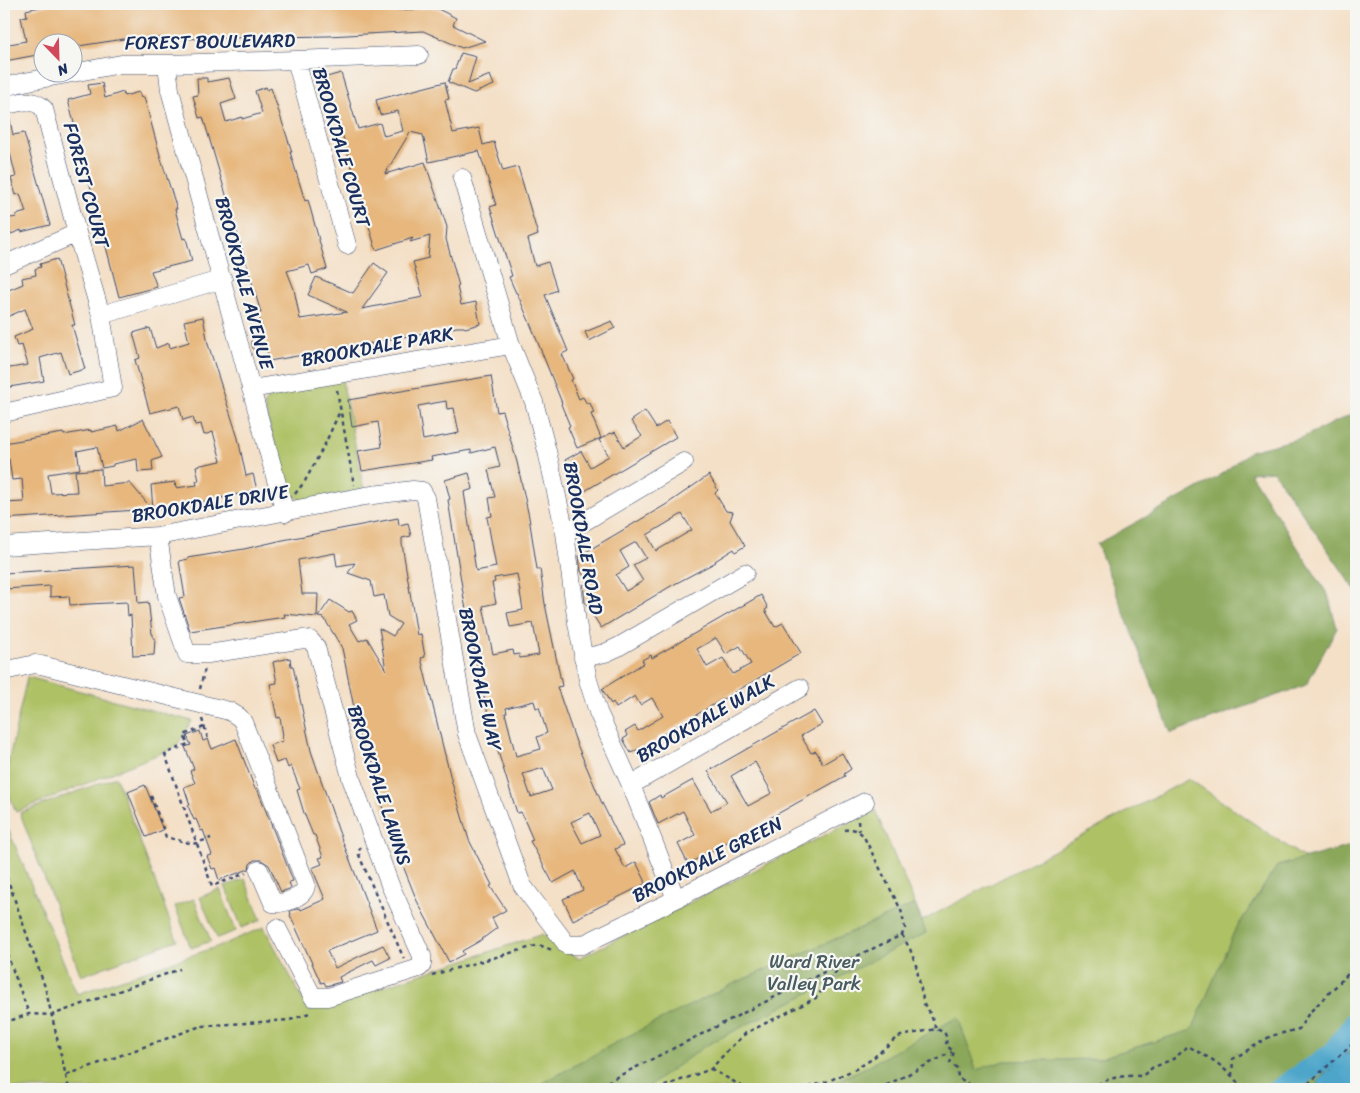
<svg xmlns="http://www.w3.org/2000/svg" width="1360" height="1093" font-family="Sriracha,sans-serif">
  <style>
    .green { fill: #aec165; stroke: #647862 }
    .forest { fill: #8aa75a; stroke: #526b5c }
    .water { fill: #4da6ca; stroke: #346a94 }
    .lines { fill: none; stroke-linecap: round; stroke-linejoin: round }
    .river { stroke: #4da6ca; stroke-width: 22 }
    .building { fill: #e7b77d; fill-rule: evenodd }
    .minor-casing { stroke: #3c4a6e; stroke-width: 19 }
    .path { stroke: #3c4a6e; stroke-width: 2.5; stroke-dasharray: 4 4; stroke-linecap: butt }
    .minor { stroke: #fff; stroke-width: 18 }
    .labels { text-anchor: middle; stroke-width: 4.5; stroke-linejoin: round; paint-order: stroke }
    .street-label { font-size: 19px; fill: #1b2f5e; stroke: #f6f6f2 }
    .park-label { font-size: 19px; fill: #475b60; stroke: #f6f6f2 }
  </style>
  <rect width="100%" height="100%" fill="#f6f6f2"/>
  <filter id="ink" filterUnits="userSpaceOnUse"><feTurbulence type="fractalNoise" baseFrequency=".02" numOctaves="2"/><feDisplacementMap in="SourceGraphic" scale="10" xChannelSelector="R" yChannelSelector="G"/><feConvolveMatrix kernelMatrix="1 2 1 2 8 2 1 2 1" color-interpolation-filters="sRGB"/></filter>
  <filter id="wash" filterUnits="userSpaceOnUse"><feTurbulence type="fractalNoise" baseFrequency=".0096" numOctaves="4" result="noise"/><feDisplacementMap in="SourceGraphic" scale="20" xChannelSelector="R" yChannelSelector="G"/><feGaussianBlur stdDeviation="1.12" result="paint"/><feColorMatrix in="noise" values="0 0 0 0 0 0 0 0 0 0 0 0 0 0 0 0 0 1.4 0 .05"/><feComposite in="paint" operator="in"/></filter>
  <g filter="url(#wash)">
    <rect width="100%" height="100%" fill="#f4e0c7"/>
    <path class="green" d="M342 379 364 490 303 502 294 496 287 487 264 406 267 399 278 392Z
      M27 677H28L192 721 176 747 16 812 4 782Z
      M116 777 177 940 81 976 20 813Z
      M1189 779 1307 860 1191 1034 1046 1089H4V819L77 994 222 945 264 927 309 1011 543 934 559 949 579 958 875 810 922 921Z
      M245 879 261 920 242 928 225 886Z
      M220 889 236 931 217 938 200 897Z
      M194 899 211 941 191 948 175 906Z"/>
    <path class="forest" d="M1356 412V591L1273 471 1250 473 1328 595 1337 628 1306 685 1171 733 1097 544 1218 477 1250 451 1301 438Z
      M1354 845 1356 853V1089H817L860 1070 958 1017 976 1070 1004 1061 1097 1059 1192 1030 1234 932 1277 866Z
      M915 904 926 933 705 1046 645 1089H532L624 1038 735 983Z"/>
    <path class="water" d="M1356 1045V1089H1319L1318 1081Z"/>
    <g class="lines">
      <path class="river" d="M1280 1089 1332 1054 1356 1021"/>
    </g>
    <g id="blocks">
      <path class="building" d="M49 4H79V7L100 4H398V10L436 8 456 18 453 25 485 41 462 48 423 31 328 36 177 39 156 38V41L144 40V38L124 39 72 47V42H42V54L5 61 4 45 26 41 21 17 27 16 26 10 49 5Z
        M461 53 476 57 468 84 490 75 494 85 474 93 448 82 453 69H455Z
        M341 73 358 129 380 123 384 136 403 131 398 111 380 115 376 100 445 82 449 99 445 100 453 133 479 128 483 145 494 142 503 171 518 167 538 235 528 239 535 266 548 262 557 290 545 295 568 351 562 354 573 379 571 380 579 399 583 397 587 404 590 403 594 413 591 414 601 438 577 448 568 427 570 426 561 404 562 403 532 328 517 293H516L509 277 512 276 490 207 496 205 479 151 429 162 423 135 410 132 385 174 425 162 447 227 446 239 459 286H457L461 305 476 302 480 324 465 328 464 327H457L381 341 382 343 372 345 371 343 269 361 266 347 254 351 251 341 265 337 258 314 261 313 203 117 199 118 193 96 198 95 197 78H207V82L229 78 236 99 221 104 226 122 242 117V119L262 113 255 91 266 87 267 90 271 88 292 152H290L305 201 308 200 327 269 312 274 309 265 287 271 294 289 300 319 347 312 308 295 316 277 353 293 374 263 388 273 362 309 423 297 413 262 428 258 430 236 410 242 413 238 376 250 329 89 327 90 323 78Z
        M102 83 105 98 123 92 124 96 139 92 141 98 144 97 161 159 177 209H175L179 225 183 239 186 238 192 261 151 271 157 287 119 297 68 100 90 94 88 85Z
        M4 116H9L13 135 24 133 50 225 21 232V230L4 237V219L17 217 16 215 26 212 20 194 16 195 11 178 16 177 9 149 4 150Z
        M57 259 75 325H72L85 369 68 374 61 352 40 358 44 381 4 388V369L28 365 22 345 17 346 14 337 33 329 25 309 7 317 4 310V292L23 284 22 278 36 275 35 269 41 267 40 264Z
        M203 317 208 344 238 438 246 476 253 474 257 490 189 505 153 509 151 485 175 482 176 488 197 485 196 481H199L196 466 221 461 213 432 204 435 201 424 195 425 193 417 183 420 179 406 150 413 135 360 140 358 133 333 150 328 156 348 169 343 170 348 189 342 184 321Z
        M612 321 615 328 589 341 585 332Z
        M491 376 497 412 502 411 517 462 529 517 537 569H540L545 604 562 686 557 687 576 742 601 801 623 845 615 849 625 868 636 862 645 880V884L573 920 563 899 583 890 575 871 553 883 530 841 533 840 521 812 517 813 496 745 482 689 464 599 448 500 450 499 445 480 469 473 473 489 464 492 476 571 496 567 487 517 492 516 489 498 495 497 488 470 500 467 495 447 471 453V450L431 457 432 460 362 471 358 451 382 447 378 422 352 427 348 400ZM446 401 447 409 454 408 459 433 423 440 418 406ZM517 574 523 610 507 613 510 627 533 623 539 655 520 658 519 654 514 655 513 650 493 654 483 606 496 603 492 583 495 582 494 578ZM534 701 536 708 539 707 547 733 537 737 541 749 516 756 505 713H507L506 708ZM543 768 552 790 531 797 523 774ZM590 813 600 835 582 843 571 822Z
        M645 411 656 428 667 421 676 437 583 492 565 460 581 451 590 467 609 456 599 440 611 433 612 434 615 432 624 447 642 436 631 421Z
        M143 419 162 457 152 461 153 471 138 472 137 459 113 464V466L102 468 97 447 77 451 80 469 48 474 51 493 77 492 75 471 101 469 102 486 130 483 152 509 4 519V503L24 502 22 479 12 480 9 459 4 460V443L63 433 64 435 91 430V432L118 426 119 431Z
        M709 475 718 490 715 493 726 511 733 512 730 521 745 546 735 552 734 549 715 561 716 562 671 586 601 628 585 602 583 585 588 583 581 571 579 556 667 504ZM682 514 692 530 656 551 647 535ZM636 542 646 558 633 565 643 581 626 591 616 575 629 567 620 551Z
        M398 518 399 525 408 523 411 536 402 538V544L417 635 421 634 425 657 421 658 452 783 469 840 492 885 490 886 506 910 492 918 497 928 478 942 462 951 464 954 449 962 417 901 394 843 376 788 381 787 365 737 360 738 342 648 324 618 318 617 330 600 349 612 352 611 357 620 349 624 359 641 367 638 386 670 379 628 393 636 401 624 388 616 384 595 374 597 371 581 348 573 355 563 337 566 335 553 298 560 302 594H318L317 617 284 614 285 617 190 631 179 598 185 597 179 561 188 559 187 558 244 549 283 540Z
        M135 565 138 603 148 602 149 607 152 634H153V638H155L154 655 133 656 131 615 128 616 127 602 70 605 69 596 50 597V586L5 589 4 573Z
        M761 595 768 608 765 610 775 627 783 623 801 653 657 738 658 739 631 753 623 739 628 736 625 732 635 726 638 731 663 716 652 698 640 705 635 696 616 708 613 702 611 704 602 689 644 663 642 660 651 655 652 658ZM716 638 726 654 740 646 751 664 733 674 723 658 707 667 697 649Z
        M290 658 291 666H293L311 751 339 832 377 930 327 951 335 968 383 945 390 958 376 965 373 960 339 977 341 982 326 986 324 982 321 983 290 915 291 914 290 911 300 908 301 910 325 899 312 868 322 864 319 858 323 857 315 835H313L304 813 297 790 300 789 291 766 288 768 285 760 276 763 270 745 283 741 282 736H283L280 717 277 718 270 684 277 683 273 662Z
        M814 711 822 724 801 736 811 753 816 751 823 764 842 753 851 769 844 774 845 776 688 864 678 844 695 835 683 811 658 824 649 802 660 795 661 798 693 780 711 811 727 802 708 771ZM755 762 772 793 748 806 731 776Z
        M200 731 203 741 208 739 212 749 236 739 255 789 257 788 293 881 289 882 291 888 289 889 281 892 269 865 261 860H254L250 864 249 869 219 880 215 868 212 869 207 856 212 855 203 830 201 831 196 819 194 820 188 806 190 805 184 787 195 783 190 771 194 769 185 747 191 745 187 736Z
        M145 785 163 830 146 837 128 792Z"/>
    </g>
  </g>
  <g filter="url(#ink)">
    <use href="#blocks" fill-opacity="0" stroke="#3c4a6e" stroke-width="1"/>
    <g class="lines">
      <g class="minor-casing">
        <path id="minor" d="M296 60 347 245
          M167 64 170 90 285 513
          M4 87 24 82 121 64H167L296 60 419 55
          M4 106C18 102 33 97 44 109L77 233 101 315
          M462 178 511 345 534 402 547 451 565 533 577 623 588 680 598 712 631 785 676 899
          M4 265 77 233
          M251 389 511 345
          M4 413 113 388 101 315 223 279
          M565 533 684 462
          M158 536 167 596 187 654H208L304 639 310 640 316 647 352 781 390 885 422 956V965L419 968 328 997H313L277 928
          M4 546 158 536 365 496 413 490 422 491 426 498 467 734 522 885 567 945H582L676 899 865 802
          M583 658 605 653 618 647 745 573
          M4 671 35 664 41 665 229 711 239 717 243 722 306 884C306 897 284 904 273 903L259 870
          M631 785 800 688"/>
      </g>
      <path class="path" d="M337 390 354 485
        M295 494 305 481 325 444 340 411
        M4 625V629
        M200 689 205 668
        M202 719 208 739
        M204 727 184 735 188 744 165 754 212 886 246 873
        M151 796 166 837 193 844 211 838
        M858 821 859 831
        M361 847 358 852 361 860 404 959
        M4 869 45 987 69 1089
        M4 895 12 892
        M902 935 910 949 916 965 924 1004 931 1015 936 1029
        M4 946 29 1014
        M432 975 539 945 552 950
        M4 1023 29 1014 52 1015 180 969
        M711 1069 747 1089
        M67 1075 201 1026 290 1020 312 1012
        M1232 1076 1233 1059 1271 1036 1299 1029 1309 1013 1356 966
        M593 1089 844 962 902 935 905 928 901 910 864 837C859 830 853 828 845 830
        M657 1089 711 1069 728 1050 746 1033 816 998 843 963
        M801 1089 826 1082 858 1068 872 1059 895 1039 901 1036 936 1029 944 1032 947 1038 946 1045 954 1052 950 1063 957 1068 958 1078 967 1082 972 1089
        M879 1089 952 1052
        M1091 1089C1106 1077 1124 1075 1142 1076L1152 1068 1175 1058 1188 1046 1216 1062 1232 1076 1243 1089
        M1304 1089 1303 1088 1356 1041"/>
      <use href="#minor" class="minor"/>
    </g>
  </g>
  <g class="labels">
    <g class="street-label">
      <text transform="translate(210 41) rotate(-1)" y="7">FOREST BOULEVARD</text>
      <text transform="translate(342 147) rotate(74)" y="7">BROOKDALE COURT</text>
      <text transform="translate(87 185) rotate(75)" y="7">FOREST COURT</text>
      <text transform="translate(245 283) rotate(75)" y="7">BROOKDALE AVENUE</text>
      <text transform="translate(377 346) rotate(-10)" y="7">BROOKDALE PARK</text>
      <text transform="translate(210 503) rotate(-9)" y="7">BROOKDALE DRIVE</text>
      <text transform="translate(584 538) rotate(80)" y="7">BROOKDALE ROAD</text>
      <text transform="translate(481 679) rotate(78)" y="7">BROOKDALE WAY</text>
      <text transform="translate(705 718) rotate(-30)" y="7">BROOKDALE WALK</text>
      <text transform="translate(380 785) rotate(72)" y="7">BROOKDALE LAWNS</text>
      <text transform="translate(707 859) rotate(-27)" y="7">BROOKDALE GREEN</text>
    </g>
    <g class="park-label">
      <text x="814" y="968">Ward River<tspan x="814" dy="22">Valley Park</tspan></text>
    </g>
  </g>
  <rect width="1360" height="1093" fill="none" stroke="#f6f6f2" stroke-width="20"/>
  <g transform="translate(58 58) rotate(157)"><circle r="24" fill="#f6f6f2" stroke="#9ea6b7"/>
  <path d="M0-4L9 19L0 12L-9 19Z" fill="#d1495b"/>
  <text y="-8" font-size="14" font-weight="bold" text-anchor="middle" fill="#1b2f5e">N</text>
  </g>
</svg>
